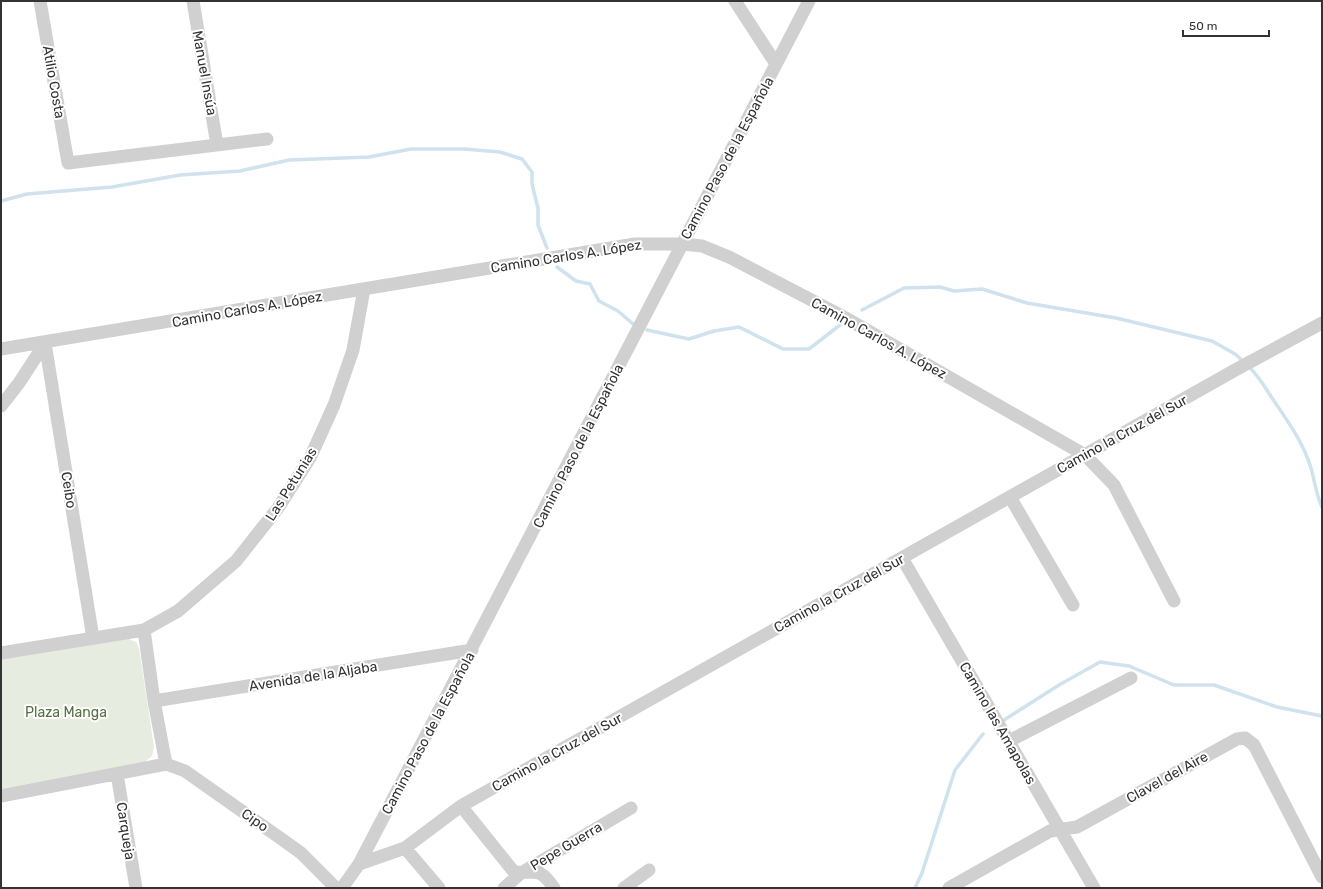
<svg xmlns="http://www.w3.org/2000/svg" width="1323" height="889" font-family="Rubik,sans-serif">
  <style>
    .green { fill: #e6ecdf }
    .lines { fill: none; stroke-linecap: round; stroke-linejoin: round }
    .stream { stroke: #cfe2ee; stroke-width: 3.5 }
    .street { stroke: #d0d0d0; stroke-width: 13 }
    .labels { text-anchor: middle; stroke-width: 4; stroke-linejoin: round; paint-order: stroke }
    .street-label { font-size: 14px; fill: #333; stroke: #fff }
    .park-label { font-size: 14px; fill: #56703f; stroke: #fff }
  </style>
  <rect width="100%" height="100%" fill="#fff"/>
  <path class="green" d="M126 638 136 642 139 648 154 747 152 756 142 764 1 791V658Z"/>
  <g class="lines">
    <path class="stream" d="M1 201 27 194 112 187 180 175 240 171 289 160 369 157 411 149H464L500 152 522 159 532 172V184L538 208V225L547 248
      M557 267 576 281 590 284 599 301 618 311 633 324
      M862 310 904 288 940 287 954 291 982 289 1027 303 1116 318 1212 341 1235 354 1244 362
      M647 330 689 339 714 331 739 327 783 349H809L840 325
      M1248 366C1258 375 1265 387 1272 398 1287 420 1303 442 1311 468 1315 482 1316 494 1322 507
      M1004 720 1059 685 1100 662 1129 666 1174 685H1214L1277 707 1322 716
      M915 888 922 873 955 770 983 734"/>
    <path class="street" d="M40 1 68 163 267 139
      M193 1 217 145
      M735 1 776 64
      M45 343 93 638
      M1 349 635 244H682L702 246 729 257 842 316 1085 455 1114 485 1174 601
      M1 406 19 383 45 343
      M1010 497 1073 605
      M902 558 1094 888
      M144 630 154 701 166 764
      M1 653 144 630 178 611 236 561 278 508 310 458 334 405 353 350 364 289
      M154 701 472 650
      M1009 741 1131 678
      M117 774 136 888
      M1 796 166 764 185 771 283 840 301 853 336 888
      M461 806 514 872C537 874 539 866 554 888
      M405 848 439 888
      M359 864 405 848 461 806 1237 369 1322 323
      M342 888 359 864 809 1
      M504 888 521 873 631 808
      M624 888 649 870
      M949 888 1050 831 1077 827 1237 739 1245 738 1254 745 1322 877"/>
  </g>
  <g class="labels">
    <g class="street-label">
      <text transform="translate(205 73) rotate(80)" y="5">Manuel Insúa</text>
      <text transform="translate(54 82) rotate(80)" y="5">Atilio Costa</text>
      <text transform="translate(727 158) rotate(-62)" y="5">Camino Paso de la Española</text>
      <text transform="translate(566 256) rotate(-9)" y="5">Camino Carlos A. López</text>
      <text transform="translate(247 309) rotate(-10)" y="5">Camino Carlos A. López</text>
      <text transform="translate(879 338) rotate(29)" y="5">Camino Carlos A. López</text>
      <text transform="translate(1122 434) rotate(-29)" y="5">Camino la Cruz del Sur</text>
      <text transform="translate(578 446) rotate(-63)" y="5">Camino Paso de la Española</text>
      <text transform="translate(291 484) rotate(-58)" y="5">Las Petunias</text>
      <text transform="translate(69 490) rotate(81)" y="5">Ceibo</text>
      <text transform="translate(839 593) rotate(-29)" y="5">Camino la Cruz del Sur</text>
      <text transform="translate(313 676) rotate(-9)" y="5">Avenida de la Aljaba</text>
      <text transform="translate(998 723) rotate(60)" y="5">Camino las Amapolas</text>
      <text transform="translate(428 733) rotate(-62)" y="5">Camino Paso de la Española</text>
      <text transform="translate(557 752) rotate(-29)" y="5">Camino la Cruz del Sur</text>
      <text transform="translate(1167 777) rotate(-29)" y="5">Clavel del Aire</text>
      <text transform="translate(255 820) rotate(35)" y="5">Cipo</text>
      <text transform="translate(126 831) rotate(81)" y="5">Carqueja</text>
      <text transform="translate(566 846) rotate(-31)" y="5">Pepe Guerra</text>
    </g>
    <g class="park-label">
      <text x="66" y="717">Plaza Manga</text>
    </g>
  </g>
  <rect width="1323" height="889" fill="none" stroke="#333333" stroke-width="4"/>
  <path d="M1183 30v6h86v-6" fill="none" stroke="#333333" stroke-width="2"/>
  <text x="1189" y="30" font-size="12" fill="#333333" stroke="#ffffff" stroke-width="3" paint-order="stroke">50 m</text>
</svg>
